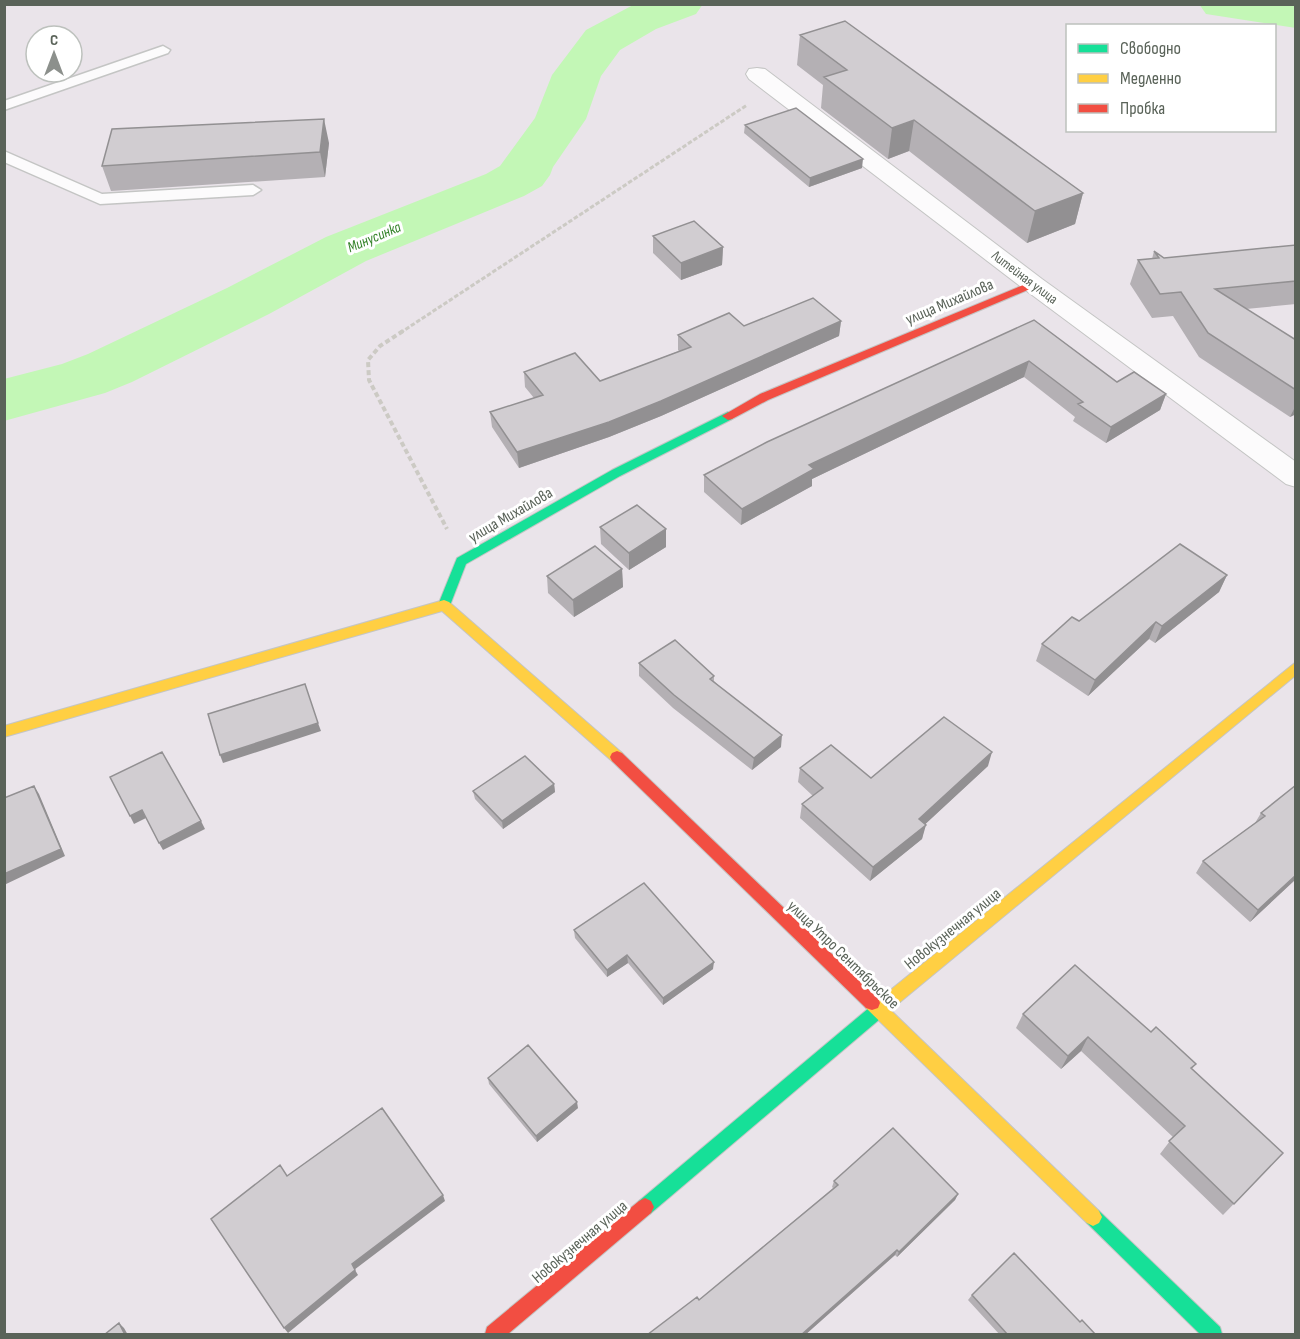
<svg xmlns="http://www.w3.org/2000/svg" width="1300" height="1339" font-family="'Sofia Sans Condensed',sans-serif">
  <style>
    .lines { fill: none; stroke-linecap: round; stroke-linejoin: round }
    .river { fill: #c3f7b6; fill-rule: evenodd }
    .lane-casing { stroke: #c4c5c4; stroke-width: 3 }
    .street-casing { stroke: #c4c5c4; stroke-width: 2 }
    .fast-casing { stroke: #c4c5c4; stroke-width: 2 }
    .slow-casing { stroke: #c4c5c4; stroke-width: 2 }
    .jam-casing { stroke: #c4c5c4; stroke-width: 2 }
    .path-far1 { stroke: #cccac4; stroke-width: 3; stroke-dasharray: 4.5 2; stroke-linecap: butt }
    .path { stroke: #cccac4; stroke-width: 4; stroke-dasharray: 5 3; stroke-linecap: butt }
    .lane { fill: #fcfbfc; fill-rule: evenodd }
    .street { fill: #fcfbfc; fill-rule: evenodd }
    .fast { fill: #16e098; fill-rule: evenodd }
    .slow { fill: #ffcf43; fill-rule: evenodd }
    .jam { fill: #f24e42; fill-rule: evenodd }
    .wall { fill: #b4b0b4 }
    .shaded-wall { fill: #929092 }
    .building { fill: #d1cdd1; stroke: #929092; stroke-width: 1.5 }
    .labels { text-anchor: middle; stroke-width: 6; stroke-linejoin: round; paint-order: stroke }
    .far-street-label { font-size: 14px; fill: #5a6359; stroke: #fff }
    .far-water-label { font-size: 15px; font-style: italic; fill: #338228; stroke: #fff }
    .street-label { font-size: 16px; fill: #5a6359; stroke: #fff }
  </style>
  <rect width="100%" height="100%" fill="#eae4ea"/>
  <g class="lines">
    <path class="river" d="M635 4H703L696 14 656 29 620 50 601 76 586 119 553 167 550 175 542 186 524 196 366 261 269 314 132 382 105 393 4 421V379L62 364 88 354 227 288 326 237 486 174 500 166 535 118 552 75 586 30Z
      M1199 4H1296V28L1206 14Z"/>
    <g class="lane-casing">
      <path id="lane" d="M163 46 170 50 168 53 4 110V101Z
        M4 151 102 194 253 185 261 190 253 195 100 204 4 162Z"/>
    </g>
    <g class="street-casing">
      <path id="street" d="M757 68 765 69 1042 279 1296 462V487L1286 484 1024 289 749 79 746 74 749 69Z"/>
    </g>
    <g class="fast-casing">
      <path id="fast" d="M728 412 734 416 732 419 620 476 466 564 449 608H439L438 605 457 558 612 470Z
        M894 990 900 992 902 997 900 1002 651 1213 645 1216 639 1213 636 1207 639 1201 888 992Z
        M1093 1208 1099 1211 1220 1327 1222 1334H1200L1087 1223 1084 1217 1087 1211Z"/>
    </g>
    <g class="slow-casing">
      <path id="slow" d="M444 600 449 602 622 753 624 757 622 761 617 763 612 761 442 611 4 737V726Z
        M1296 662V675L900 1002 894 1004 888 1002 886 997 888 992Z
        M872 996 878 998 1099 1211 1102 1217 1099 1223 1093 1226 1087 1223 866 1008 864 1003 866 998Z"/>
    </g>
    <g class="jam-casing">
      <path id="jam" d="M1033 281 1037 282V286L768 400 732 419 728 420 722 416 760 394Z
        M617 751 622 753 878 998 880 1003 878 1008 872 1010 866 1008 612 761 610 757 612 753Z
        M645 1198 651 1201 654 1207 651 1213 508 1334H485L487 1327 639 1201Z"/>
    </g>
    <path class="path-far1" d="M400 333 747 105"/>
    <path class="path" d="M403 331 380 346 368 360 369 380 447 529"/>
    <use href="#lane" class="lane"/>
    <use href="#street" class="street"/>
    <use href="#fast" class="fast"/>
    <use href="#slow" class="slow"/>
    <use href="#jam" class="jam"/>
  </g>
  <path class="wall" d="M800 35 1083 193 1075 224 1027 243 909 151 888 159 821 108 823 85 797 65Z
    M745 125 862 168 809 187 744 133Z
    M329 143 325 177 111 191 102 166Z
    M653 236 723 247 722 265 681 280 653 253Z
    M1296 245V304L1246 309 1296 340V414L1290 417 1199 357 1173 316 1152 318 1130 284 1138 260 1152 259 1154 251 1164 258Z
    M1034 320 1117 382 1166 394 1160 410 1106 443 1073 421 1075 417 1024 377 812 479V486L741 525 704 492V475Z
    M841 321 839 336 661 416 609 437 519 468 492 427 490 412 534 398 525 387 524 372 600 381 679 351 678 350V335L744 326Z
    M600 527 666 547 629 570 601 544Z
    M622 569 623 587 574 617 548 593 547 576Z
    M1227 575 1219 592 1155 643 1149 639 1088 696 1036 661 1042 644Z
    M639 663 714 676V681L781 747 752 770 673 708 639 676Z
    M988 766 925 824 922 839 870 881 800 818 802 804 813 796 798 782 800 768 871 778Z
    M554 784 555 792 503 829 475 799 473 791Z
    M1296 785V879L1250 922 1196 873 1203 861 1255 823 1261 813Z
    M574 930 713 969 663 1005 628 963 607 977 575 938Z
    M1023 1014 1151 1032 1196 1064 1192 1069 1283 1153 1223 1215 1160 1154 1173 1137 1081 1051 1061 1069 1016 1028Z
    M488 1078 578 1108 537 1142 489 1084Z
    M834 1181 958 1194 955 1200 897 1257 895 1255 805 1335H647L699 1300 833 1188 832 1187Z
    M972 1295 1080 1322 1096 1335H1000L968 1300Z"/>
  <path class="shaded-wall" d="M324 119 329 143 325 177 320 152Z
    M914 120 909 151 888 159 892 128Z
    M863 159 862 168 809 187 810 178Z
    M1083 193 1075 224 1027 243 1035 211Z
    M723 247 722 265 681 280V263Z
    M841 321 839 336 661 416 609 437 519 468 517 452Z
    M1029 361 1024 377 812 479V486L741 525 742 509 809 465Z
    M1166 394 1160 410 1106 443 1111 427Z
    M1296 405V414L1290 417Z
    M666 529V547L629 570V553Z
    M622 569 623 587 574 617 573 600Z
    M1227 575 1219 592 1155 643 1162 626Z
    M1156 622 1149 639 1088 696 1095 680Z
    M318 723 321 731 223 763 220 755Z
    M782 735 781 747 752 770 754 758Z
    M992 752 988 766 919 830 926 825 922 839 870 881 873 867 919 819Z
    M554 784 555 792 503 829 502 821Z
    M34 786 39 794 65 856 4 885V874Z
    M142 810 146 818 134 824 130 816Z
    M201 821 205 829 163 850 159 843Z
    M1296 875V879L1250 922 1258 910Z
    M627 955 628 963 607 977V970Z
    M714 962 713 969 663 1005V998Z
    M1088 1037 1081 1051 1061 1069 1068 1056Z
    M577 1102 578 1108 537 1142 536 1136Z
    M958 1194 955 1200 897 1257 899 1252Z
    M443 1195 445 1201 354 1270 352 1264Z
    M897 1250 895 1255 805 1335H801Z
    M355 1270 358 1275 288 1333 284 1328Z
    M119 1323 124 1328 128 1335H125Z"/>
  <path class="building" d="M845 21 1083 193 1035 211 914 120 892 128 824 77 847 70 800 35Z
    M796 108 863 159 810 178 745 125Z
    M324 119 320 152 102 166 112 129Z
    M694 221 723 247 681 263 653 236Z
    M1296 245V281L1215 289 1296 340V390L1208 333 1181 292 1160 294 1138 260 1159 258 1154 251 1164 258Z
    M813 298 841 321 661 401 609 422 517 452 490 412 543 395 524 372 575 353 600 381 691 347 678 335 729 313 744 326Z
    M1034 320 1117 382 1134 372 1166 394 1111 427 1078 404 1083 402 1029 361 809 465 814 469 742 509 704 475 767 442Z
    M637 505 666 529 629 553 600 527Z
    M1180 544 1227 575 1162 626 1156 622 1095 680 1042 644 1072 617 1079 621Z
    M595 546 622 569 573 600 547 576Z
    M675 640 714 676 710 679 782 735 754 758 674 695 639 663Z
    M305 684 318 723 220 755 208 714Z
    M944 717 992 752 919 819 926 825 873 867 802 804 823 788 800 768 831 745 871 778Z
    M162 752 201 821 159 843 142 810 130 816 110 777Z
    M525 756 554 784 502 821 473 791Z
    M1296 785V875L1258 910 1203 861 1265 816 1261 813Z
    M34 786 61 849 4 874V798Z
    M644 883 714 962 663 998 627 955 607 970 574 930Z
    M1075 965 1151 1032 1156 1027 1196 1064 1191 1068 1283 1153 1234 1204 1169 1141 1185 1126 1088 1037 1068 1056 1023 1014Z
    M528 1045 577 1102 536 1136 488 1078Z
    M382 1108 443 1195 352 1264 355 1270 284 1328 211 1219 280 1165 287 1176Z
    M893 1128 958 1194 899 1252 897 1250 801 1335H647L697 1297 699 1300 838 1185 834 1181Z
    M1014 1253 1080 1322 1082 1320 1096 1335H1008L972 1295Z
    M119 1323 125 1335H104Z"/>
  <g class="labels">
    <g class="far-street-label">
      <text transform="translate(1025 277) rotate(37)" y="5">Литейная улица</text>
    </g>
    <g class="far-water-label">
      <text transform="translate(374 237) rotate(-23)" y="5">Минусинка</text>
    </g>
    <g class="street-label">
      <text transform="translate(949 301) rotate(-23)" y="6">улица Михайлова</text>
      <text transform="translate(510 514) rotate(-30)" y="6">улица Михайлова</text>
      <text transform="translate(952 928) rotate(-39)" y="6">Новокузнечная улица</text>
      <text transform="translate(844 954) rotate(44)" y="6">улица Утро Сентябрьское</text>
      <text transform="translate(579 1241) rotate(-40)" y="6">Новокузнечная улица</text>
    </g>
  </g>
  <rect width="1300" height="1339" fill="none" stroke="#5a6359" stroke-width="12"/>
  <rect x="1066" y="24" width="210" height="108" fill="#ffffff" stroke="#bdc1bd" stroke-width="1.5"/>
  <rect x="1078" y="44" width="30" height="9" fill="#16e098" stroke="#bdc1bd" stroke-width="1.5"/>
  <text x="1120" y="54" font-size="18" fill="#5a6359">Свободно</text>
  <rect x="1078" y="74" width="30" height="9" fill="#ffcf43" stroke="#bdc1bd" stroke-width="1.5"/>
  <text x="1120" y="84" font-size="18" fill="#5a6359">Медленно</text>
  <rect x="1078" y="104" width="30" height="9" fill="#f24e42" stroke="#bdc1bd" stroke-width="1.5"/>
  <text x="1120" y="114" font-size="18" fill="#5a6359">Пробка</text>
  <g transform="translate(54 54)"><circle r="28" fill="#ffffff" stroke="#bdc1bd" stroke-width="1.5"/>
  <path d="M0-4.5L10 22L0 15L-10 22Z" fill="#8c908c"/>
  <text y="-9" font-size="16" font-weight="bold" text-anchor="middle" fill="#5a6359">С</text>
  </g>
</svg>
